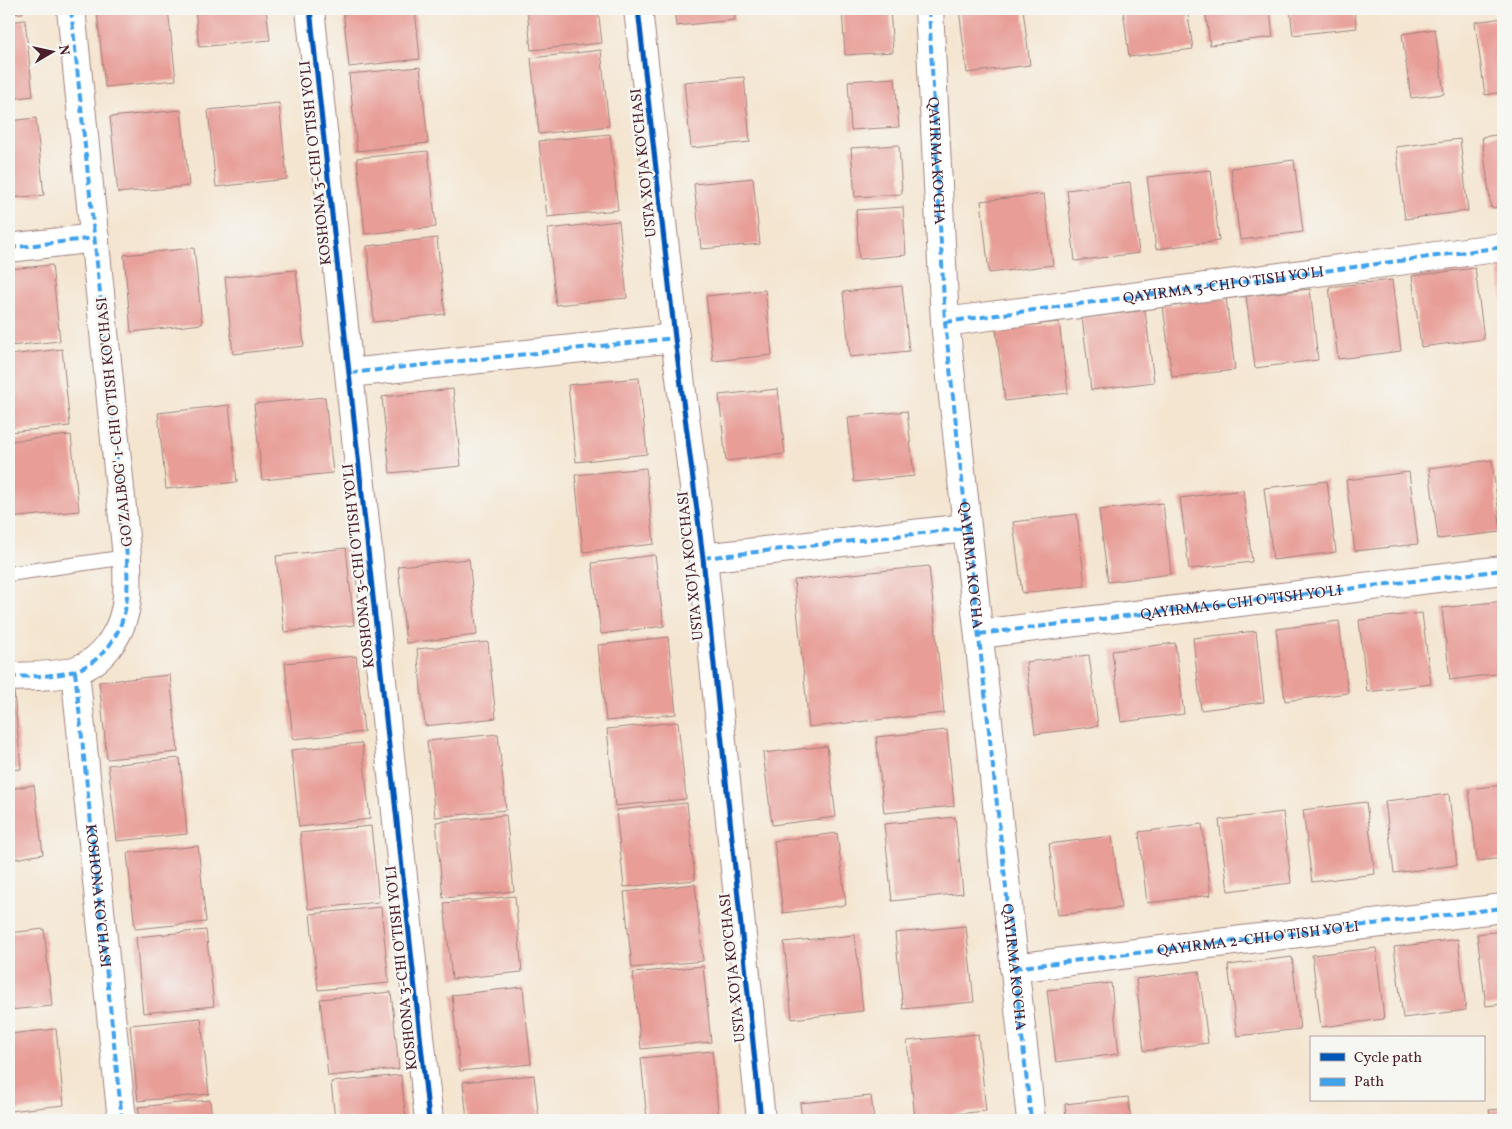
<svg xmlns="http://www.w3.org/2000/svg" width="1512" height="1129" font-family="Vollkorn,serif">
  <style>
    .building { fill: #e89d97 }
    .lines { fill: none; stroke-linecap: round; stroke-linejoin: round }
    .service-casing { stroke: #9f827e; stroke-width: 16 }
    .minor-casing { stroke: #9f827e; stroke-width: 30 }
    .service { stroke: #fff; stroke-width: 14 }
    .minor { stroke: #fff; stroke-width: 28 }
    .quiet { stroke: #40a2eb; stroke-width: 4; stroke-dasharray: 8 4; stroke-linecap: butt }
    .cycleway-casing { stroke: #f6f6f2; stroke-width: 8 }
    .cycleway { stroke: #0057b8; stroke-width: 5 }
    .labels { text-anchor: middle; stroke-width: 5; stroke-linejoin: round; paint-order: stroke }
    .street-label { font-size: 15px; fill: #4a1f2b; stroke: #f6f6f2 }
  </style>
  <rect width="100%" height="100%" fill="#f6f6f2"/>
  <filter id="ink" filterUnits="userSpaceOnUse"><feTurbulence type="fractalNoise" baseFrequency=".02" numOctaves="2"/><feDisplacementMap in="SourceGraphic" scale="10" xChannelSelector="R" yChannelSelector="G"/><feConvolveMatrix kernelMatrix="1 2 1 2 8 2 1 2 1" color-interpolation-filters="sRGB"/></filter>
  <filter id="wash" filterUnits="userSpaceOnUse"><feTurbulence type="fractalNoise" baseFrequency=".0096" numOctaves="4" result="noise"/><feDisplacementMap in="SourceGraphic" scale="20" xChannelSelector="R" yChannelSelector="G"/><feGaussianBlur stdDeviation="1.12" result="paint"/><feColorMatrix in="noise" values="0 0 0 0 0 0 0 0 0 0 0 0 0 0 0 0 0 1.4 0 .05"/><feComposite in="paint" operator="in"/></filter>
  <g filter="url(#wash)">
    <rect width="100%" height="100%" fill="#f4e5d0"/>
    <g id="blocks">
      <path class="building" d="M9 9H23V13L9 14Z
        M120 9H168L176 80 105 87 97 11Z
        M195 9H266L270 40 199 47Z
        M343 9H415L420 59 349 67Z
        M527 9H598L602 43 531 50Z
        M674 9H734L735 20 676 26Z
        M842 9H890L893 52 845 55Z
        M959 9H1023L1030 65 967 73Z
        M1123 9H1187L1193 49 1129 57Z
        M1205 9H1270L1273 37 1210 45Z
        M1290 9H1354L1357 28 1293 35Z
        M1503 18V92L1485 95 1475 22Z
        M25 20 33 96 9 99V22Z
        M1435 29 1444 94 1411 98 1402 34Z
        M601 50 609 126 539 134 531 58Z
        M420 67 428 143 357 151 349 74Z
        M744 77 750 142 691 148 684 82Z
        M895 78 899 127 851 130 848 81Z
        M279 103 287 179 216 187 208 110Z
        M181 110 189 186 118 193 110 117Z
        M36 118 44 195 9 198V121Z
        M610 134 618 210 547 217 539 141Z
        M1503 134V207L1491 208 1482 137Z
        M1460 139 1468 211 1405 219 1396 147Z
        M899 145 902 194 855 197 851 148Z
        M428 151 436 227 365 234 357 158Z
        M1294 160 1303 232 1240 240 1231 168Z
        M1211 170 1219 241 1156 249 1147 177Z
        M753 178 760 244 701 249 694 184Z
        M1130 182 1139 253 1075 261 1067 190Z
        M1044 194 1053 265 989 273 981 201Z
        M903 207 906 255 859 259 856 210Z
        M619 221 627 298 556 305 548 229Z
        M437 238 445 314 374 322 367 246Z
        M194 248 202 324 131 332 124 255Z
        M1503 264V299H1502L1498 265Z
        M52 265 60 341 9 346V269Z
        M1475 268 1484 339 1421 347 1412 276Z
        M296 270 304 346 233 354 225 277Z
        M1392 280 1401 351 1338 359 1329 287Z
        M902 286 909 351 850 357 843 292Z
        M1310 289 1318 360 1255 368 1246 296Z
        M765 290 772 355 713 361 706 296Z
        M1226 298 1235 370 1172 377 1163 306Z
        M1145 310 1154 382 1091 390 1082 318Z
        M1059 322 1068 393 1005 401 996 329Z
        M62 349 70 426 9 432V355Z
        M639 378 647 454 576 462 568 385Z
        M453 389 461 466 390 473 382 397Z
        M778 389 785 454 726 461 719 395Z
        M325 397 333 473 262 480 254 404Z
        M229 405 237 482 166 489 158 413Z
        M907 411 914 476 854 482 848 417Z
        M71 435 79 511 9 518V441Z
        M1492 460 1501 532 1438 539 1429 468Z
        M646 468 654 544 583 552 575 475Z
        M1409 472 1418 544 1355 551 1346 480Z
        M1327 481 1336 552 1273 560 1264 488Z
        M1243 490 1252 562 1189 569 1180 498Z
        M1163 503 1171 574 1108 582 1099 510Z
        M1077 514 1085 586 1022 593 1013 522Z
        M346 548 354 625 284 632 276 556Z
        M655 555 664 626 601 634 592 563Z
        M469 559 477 635 406 643 398 566Z
        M929 566 944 713 809 727 794 580Z
        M1503 601V673L1450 680 1442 608Z
        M1422 613 1431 684 1367 692 1359 620Z
        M1339 621 1348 693 1285 701 1276 629Z
        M1256 631 1264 702 1201 710 1193 638Z
        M668 637 676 714 606 721 598 645Z
        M488 642 496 718 425 726 417 649Z
        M1175 643 1184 714 1121 722 1112 651Z
        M1089 655 1098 726 1035 734 1026 662Z
        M356 656 364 732 293 739 285 663Z
        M170 675 178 752 107 759 99 682Z
        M14 692 21 769 9 770V693Z
        M678 722 686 799 615 806 607 729Z
        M947 730 954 806 884 813 876 737Z
        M498 734 506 810 435 817 427 741Z
        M362 743 370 819 299 827 291 750Z
        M827 746 836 817 772 825 763 753Z
        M180 758 187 834 117 841 108 765Z
        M34 785 43 854 9 860V789Z
        M1503 785V858L1477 861 1469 789Z
        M1449 794 1457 865 1394 873 1385 801Z
        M1366 802 1375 874 1312 882 1303 810Z
        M687 803 695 880 624 887 616 810Z
        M1283 812 1291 883 1228 891 1219 820Z
        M506 815 514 891 443 898 436 822Z
        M955 817 963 893 892 901 884 824Z
        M1202 824 1211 895 1147 903 1139 832Z
        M371 826 379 902 308 909 300 833Z
        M837 833 846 905 783 913 774 841Z
        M1112 836 1121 908 1058 915 1049 844Z
        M198 846 206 922 135 929 127 853Z
        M695 884 703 961 632 968 624 892Z
        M515 896 522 972 452 979 444 903Z
        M381 907 389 983 318 990 310 914Z
        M966 926 974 1002 903 1009 895 933Z
        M44 929 52 1006 9 1010V933Z
        M206 930 214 1006 143 1013 136 937Z
        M1503 931V1004L1486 1006 1477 934Z
        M855 935 863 1011 792 1019 784 942Z
        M1458 939 1466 1010 1403 1018 1394 947Z
        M1376 948 1384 1019 1321 1027 1312 955Z
        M1292 957 1300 1029 1237 1036 1228 965Z
        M703 966 711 1042 641 1049 633 973Z
        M1199 971 1208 1043 1144 1051 1136 979Z
        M1111 983 1119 1054 1056 1062 1047 990Z
        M523 987 531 1064 460 1071 452 995Z
        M391 992 399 1069 328 1076 320 999Z
        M201 1018 209 1094 138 1101 130 1025Z
        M56 1029 64 1105 9 1111V1034Z
        M978 1034 986 1111 915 1118 907 1041Z
        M712 1051 719 1120H647L641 1058Z
        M401 1075 406 1120H335L331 1082Z
        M534 1075 539 1120H467L463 1082Z
        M871 1096 874 1120H802L800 1103Z
        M1128 1097 1131 1120H1066L1065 1104Z
        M210 1100 212 1120H140L138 1107Z
        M1503 1109V1120H1491L1489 1110Z
        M1470 1115V1120H1433V1119Z"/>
    </g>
  </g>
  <g filter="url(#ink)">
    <use href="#blocks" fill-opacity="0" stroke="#9f827e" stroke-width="1"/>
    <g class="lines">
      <g class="service-casing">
        <path id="service" d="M9 574 127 557"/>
      </g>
      <g class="minor-casing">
        <g id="minor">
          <path d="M310 9 429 1120"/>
          <path d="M638 9 675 338 703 558 761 1120"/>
          <path d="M929 9 945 322 1031 1120"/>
          <path d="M9 248 95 238"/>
          <path d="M945 322 1503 247"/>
          <path d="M350 373 675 338"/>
          <path d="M703 558 966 528"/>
          <path id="s1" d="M979 634 1503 570"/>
          <path d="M75 671 122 1120"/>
          <path d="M9 677C30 676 54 677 74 671 106 661 125 628 127 596 128 583 127 570 127 557L71 9"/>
          <path id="s2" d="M1014 968 1503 908"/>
        </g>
      </g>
      <use href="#service" class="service"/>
      <use href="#minor" class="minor"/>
      <g class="quiet">
        <path id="s3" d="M929 9 945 322 1031 1120"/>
        <path d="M9 248 95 238"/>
        <path id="s4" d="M945 322 1503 247"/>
        <path d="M350 373 675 338"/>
        <path d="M703 558 966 528"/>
        <path d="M979 634 1503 570"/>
        <path id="s5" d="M75 671 122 1120"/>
        <path d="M9 677C30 676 54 677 74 671 106 661 125 628 127 596 128 583 127 570 127 557L71 9"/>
        <path d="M1014 968 1503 908"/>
      </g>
      <g class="cycleway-casing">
        <path id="cycleway" d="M310 9 429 1120
          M638 9 675 338 703 558 761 1120"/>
      </g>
      <use href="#cycleway" class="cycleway"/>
    </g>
  </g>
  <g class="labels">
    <g class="street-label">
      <text dy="5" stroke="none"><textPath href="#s3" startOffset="152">QAYIRMA KO'CHA</textPath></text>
      <text transform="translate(315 163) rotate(-96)" y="5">KOSHONA 3-CHI O'TISH YO'LI</text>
      <text transform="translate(643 163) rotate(-96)" y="5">USTA XO'JA KO'CHASI</text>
      <text dy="5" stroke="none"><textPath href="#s4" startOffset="281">QAYIRMA 3-CHI O'TISH YO'LI</textPath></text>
      <text transform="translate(114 422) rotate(-96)" y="5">GO'ZALBOG' 1-CHI O'TISH KO'CHASI</text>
      <text dy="5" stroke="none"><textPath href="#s3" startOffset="558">QAYIRMA KO'CHA</textPath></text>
      <text transform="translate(358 566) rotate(-96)" y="5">KOSHONA 3-CHI O'TISH YO'LI</text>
      <text transform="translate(690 566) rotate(-96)" y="5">USTA XO'JA KO'CHASI</text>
      <text dy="5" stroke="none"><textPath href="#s1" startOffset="264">QAYIRMA 6-CHI O'TISH YO'LI</textPath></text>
      <text dy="5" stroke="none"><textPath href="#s5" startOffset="226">KOSHONA KO'CHASI</textPath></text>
      <text dy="5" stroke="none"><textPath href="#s2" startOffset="246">QAYIRMA 2-CHI O'TISH YO'LI</textPath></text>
      <text transform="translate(401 968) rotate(-96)" y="5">KOSHONA 3-CHI O'TISH YO'LI</text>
      <text transform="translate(732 968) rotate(-96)" y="5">USTA XO'JA KO'CHASI</text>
      <text dy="5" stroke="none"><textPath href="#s3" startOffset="962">QAYIRMA KO'CHA</textPath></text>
    </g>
  </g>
  <rect width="1512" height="1129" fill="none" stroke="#f6f6f2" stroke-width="30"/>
  <rect x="1310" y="1036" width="175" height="65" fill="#f6f6f2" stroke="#b1a0a2"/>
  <rect x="1320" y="1053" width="25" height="8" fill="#0057b8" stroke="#b1a0a2"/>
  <text x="1354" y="1062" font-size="15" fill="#4a1f2b">Cycle path</text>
  <rect x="1320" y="1078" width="25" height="8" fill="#40a2eb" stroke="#b1a0a2"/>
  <text x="1354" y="1086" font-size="15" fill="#4a1f2b">Path</text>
  <g transform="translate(52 52) rotate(81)" stroke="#f6f6f2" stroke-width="4" paint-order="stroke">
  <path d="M0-4L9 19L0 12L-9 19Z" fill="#4a1f2b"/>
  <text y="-8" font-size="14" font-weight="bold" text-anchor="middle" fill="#4a1f2b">N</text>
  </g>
</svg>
